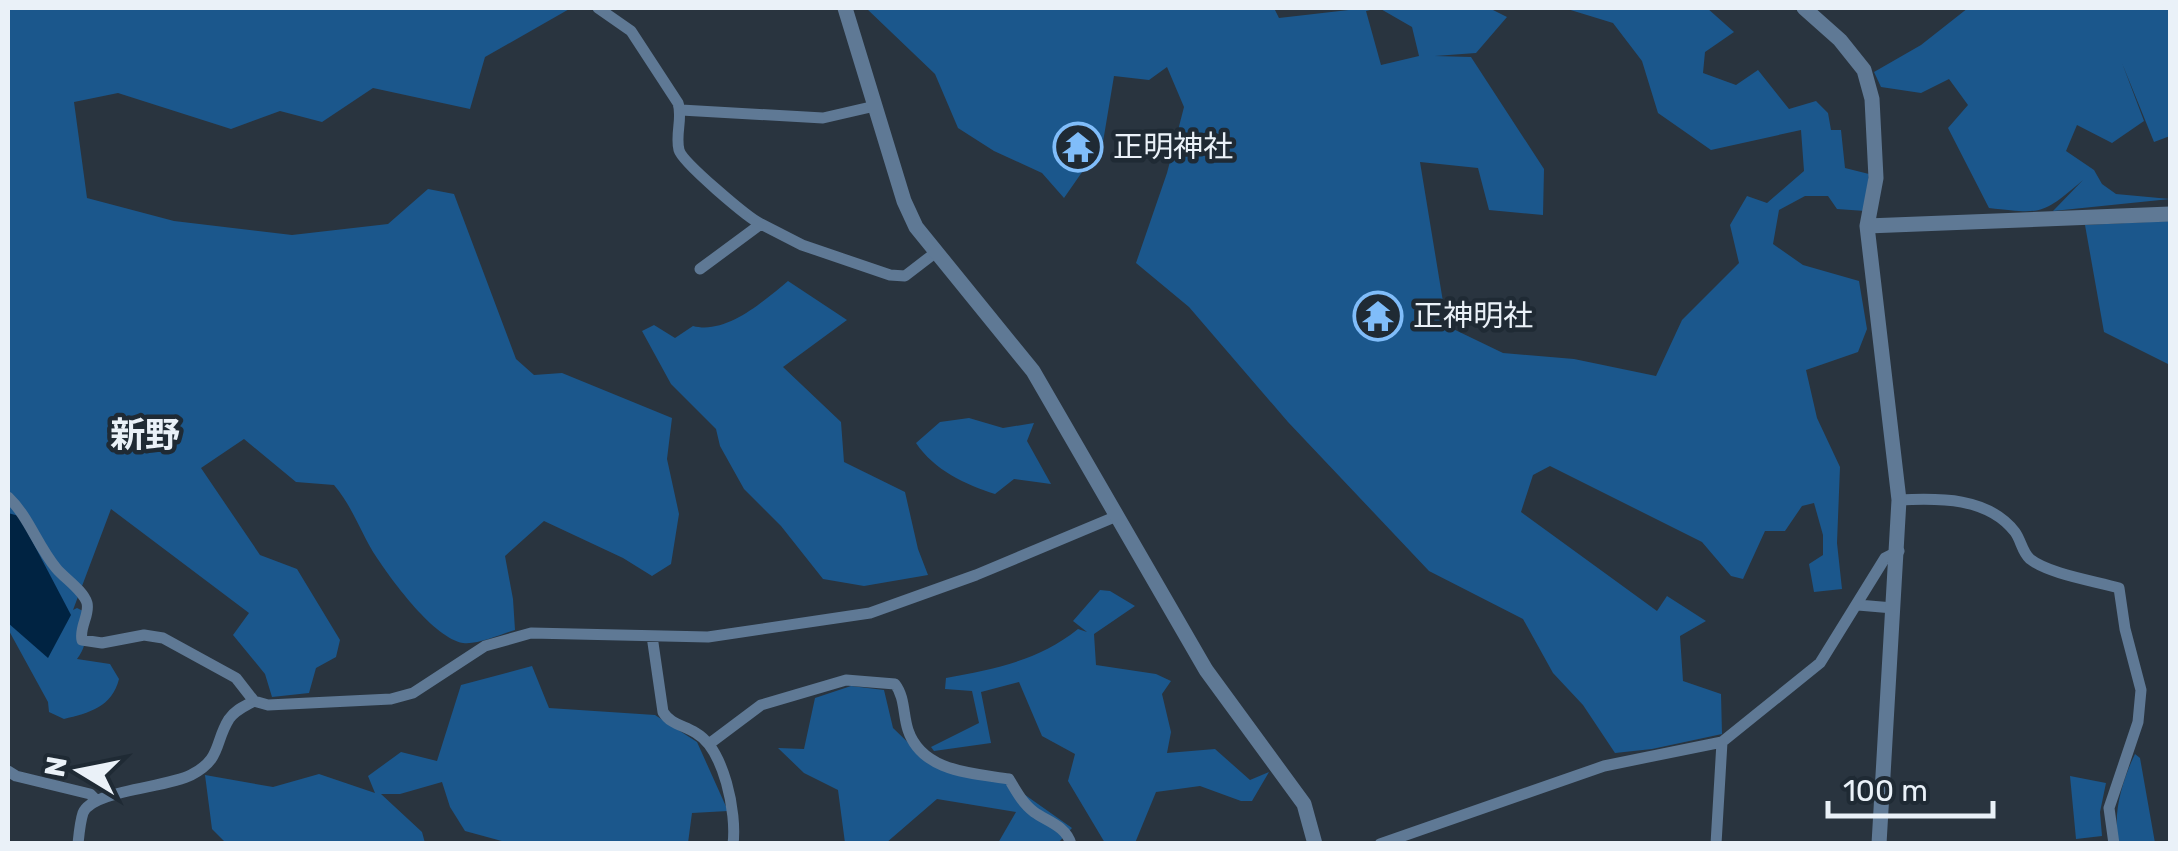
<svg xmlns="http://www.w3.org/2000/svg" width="2178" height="851" font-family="Rubik,'Noto Sans JP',sans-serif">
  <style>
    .green { fill: #1b578c; fill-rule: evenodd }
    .water { fill: #002342 }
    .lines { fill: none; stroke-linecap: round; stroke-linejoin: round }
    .minor { stroke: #5f7995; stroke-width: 11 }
    .tertiary { stroke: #5f7995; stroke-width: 15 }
    .labels { text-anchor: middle; stroke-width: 9; stroke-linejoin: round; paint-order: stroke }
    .poi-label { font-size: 30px; fill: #eaf1f8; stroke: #1f2a34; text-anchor: start }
    .quarter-label { font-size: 35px; font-weight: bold; fill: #eaf1f8; stroke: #1f2a34 }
  </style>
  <rect width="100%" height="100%" fill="#29343f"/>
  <path class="green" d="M8 8H571L485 57 470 109 373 88 322 122 280 111 231 129 118 93 74 102 87 198 174 221 292 235 388 224 428 189 454 194 516 359 534 375 562 373 672 418 667 459 679 514 671 564 652 576 623 558 544 521 505 556 513 599 515 630C501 634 478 645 463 643 434 638 393 582 377 558 361 534 353 507 334 485L296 482 244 439 201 468 260 555 297 569 340 640 336 657 316 668 309 693 272 697 265 674 233 635 249 613 111 509 73 610 77 608 85 612C87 629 88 645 77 659L110 664 119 679C112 707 89 713 64 719L49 712 48 702 8 629Z
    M866 8H1274L1279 18 1366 8H1489L1507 17 1476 53 1435 56 1471 57 1544 169 1543 215 1489 210 1478 168 1420 162 1447 326 1503 353 1574 359 1656 376 1682 320 1739 263 1730 225 1747 196 1767 203 1804 171 1801 130 1711 150 1658 113 1642 61 1613 23 1564 8H1707L1734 32 1705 52 1703 73 1736 85 1758 70 1789 109 1816 101 1828 113 1831 130H1841L1845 168 1869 174 1865 211 1837 209 1828 196H1805L1779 210 1773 244 1803 265 1859 281 1867 329 1858 352 1806 370 1817 418 1840 467 1837 543 1842 589 1814 592 1809 564 1823 555V535L1814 503 1802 506 1785 531H1765L1743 579 1731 576 1702 542 1550 466 1533 475 1521 512 1657 611 1667 596 1706 621 1680 636 1683 681 1721 694 1722 734 1652 749 1615 753 1583 705 1553 673 1523 619 1429 571 1288 422 1189 307 1136 263 1167 173 1184 107 1167 67 1149 80 1114 76 1103 142 1064 198 1042 173 994 151 958 128 935 74ZM1379 8 1412 27 1419 56 1381 65 1366 11Z
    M1968 8H2170V136L2154 142 2122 63 2144 121 2112 143 2077 125 2066 151 2094 170 2102 184 2116 194 2170 199 2053 211 2083 180C2042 215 2043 214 1989 208L1948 128 1968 105 1949 79 1921 93 1881 87 1874 72 1921 45Z
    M2170 221V365L2104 332 2085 225Z
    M788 281 847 320 783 367 841 422 844 462 905 492 918 549 928 575 864 586 823 579 781 526 744 489 720 446 716 429 671 384 642 331 654 325 675 338 693 326C726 335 764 301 788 281Z
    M969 418 1003 428 1034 423 1027 441 1051 484 1014 479 995 494C966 485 934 470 916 443L940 422Z
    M1100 590 1110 591 1135 606 1094 634 1096 665 1156 674 1171 681 1162 694 1171 732 1167 753 1215 749 1250 780 1269 772 1252 801H1241L1200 786 1156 792 1135 843H1105L1068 781 1075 754 1042 736 1019 682 981 692 991 743 934 751 931 747 979 723 972 691 945 689 946 678C994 669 1038 661 1078 629L1087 632 1073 621Z
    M532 666 549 708 655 715 697 742 728 811 692 813 688 843H509L465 831 450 807 442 782 400 794H381L422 832 425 843H226L212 829 205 775 273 787 319 774 375 793 368 776 401 752 437 761 461 685Z
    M851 686 884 690 893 728 921 755 941 767 994 773 1072 828 1058 843H998L1016 812 937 799 886 843H845L838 790 804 773 778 748 804 749 815 698Z
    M2135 754 2140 758 2155 843 2119 844C2112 814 2122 781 2135 754Z
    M2070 776 2106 783 2100 812 2102 836 2076 839Z"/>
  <path class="water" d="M8 513 19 516 71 615 48 658 8 623Z"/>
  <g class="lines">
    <path class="minor" d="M598 8 631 31 678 103C683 118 675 134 679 150 682 162 748 218 761 224L700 269
      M681 110 823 118 875 106
      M761 224 802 245 890 275 905 276 935 253
      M8 497C29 517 37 545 56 568 64 578 83 590 87 603 90 615 79 627 82 640L102 643 144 635 163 638 236 678 254 701 268 705 391 699 413 693 485 646 531 633 708 637 870 613 976 575 1117 516
      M1899 500C1939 498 1988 497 2015 532 2021 540 2022 552 2030 559 2049 574 2095 581 2119 588L2125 629 2141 690 2138 722 2109 808 2114 844
      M1858 605 1893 608
      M652 636 663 712C671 725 684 725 696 733 724 749 737 813 733 844
      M709 744 761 705 846 680 895 684C905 697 903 715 908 730 922 772 972 773 1009 779 1016 791 1023 804 1034 812 1048 822 1066 826 1071 844
      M8 771 16 776 90 794 95 799
      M78 844C79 834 80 822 83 813 92 790 166 788 191 775 222 759 214 743 229 719 235 710 245 706 254 701
      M1380 844 1604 766 1722 742 1820 663 1885 558 1899 551
      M1716 844 1722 742"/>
    <path class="tertiary" d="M845 8 904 201 916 227 1033 371 1206 670 1304 804 1315 844
      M1804 8 1840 40 1864 70 1872 99 1876 178 1867 226 1899 500 1879 844
      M1867 226 2170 214"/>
  </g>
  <defs>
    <g id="temple-ring" transform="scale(2.5)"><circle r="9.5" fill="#1f2a34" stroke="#80bdfa" stroke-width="1.5"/><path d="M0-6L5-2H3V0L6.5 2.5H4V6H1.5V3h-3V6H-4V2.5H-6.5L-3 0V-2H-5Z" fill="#80bdfa"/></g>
  </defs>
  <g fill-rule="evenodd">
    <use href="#temple-ring" x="1078" y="147"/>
    <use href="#temple-ring" x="1378" y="316"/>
  </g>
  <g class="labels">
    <g class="poi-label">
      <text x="1113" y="157">正明神社</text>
      <text x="1413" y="326">正神明社</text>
    </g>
    <g class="quarter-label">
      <text x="145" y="447">新野</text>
    </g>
  </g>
  <rect width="2178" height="851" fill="none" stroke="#eaf1f8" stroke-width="20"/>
  <g transform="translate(80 771) rotate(280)" stroke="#1f2a34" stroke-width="8" paint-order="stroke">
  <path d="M0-8L18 38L0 25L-18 38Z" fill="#eaf1f8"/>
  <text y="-15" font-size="28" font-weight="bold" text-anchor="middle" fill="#eaf1f8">N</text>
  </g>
  <path d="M1828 801v15h165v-15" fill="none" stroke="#eaf1f8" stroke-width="5"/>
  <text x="1843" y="801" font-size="30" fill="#eaf1f8" stroke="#1f2a34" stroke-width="8" paint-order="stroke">100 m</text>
</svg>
